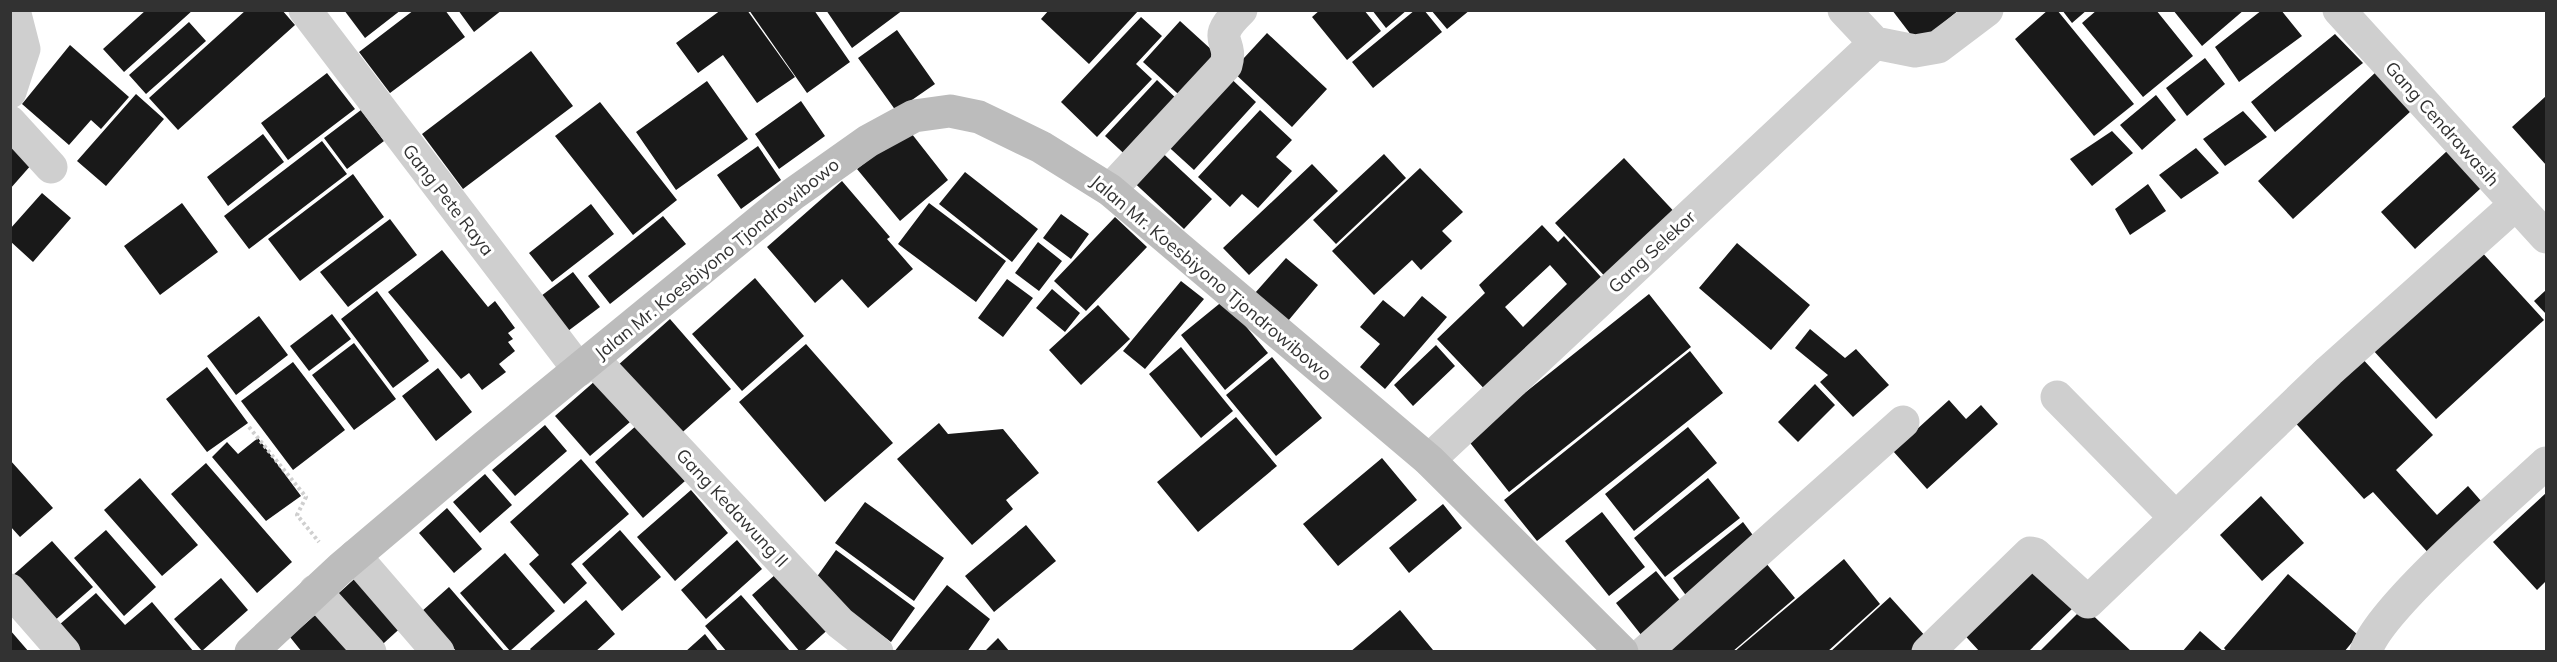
<svg xmlns="http://www.w3.org/2000/svg" width="2557" height="662" font-family="Mulish,sans-serif">
  <style>
    .building { fill: #191919; fill-rule: evenodd }
    .lines { fill: none; stroke-linecap: round; stroke-linejoin: round }
    .path { stroke: #cfcfcf; stroke-width: 4; stroke-dasharray: 3 3; stroke-linecap: butt }
    .minor { stroke: #cfcfcf; stroke-width: 33 }
    .secondary { stroke: #bcbcbc; stroke-width: 33 }
    .labels { text-anchor: middle; stroke-width: 6; stroke-linejoin: round; paint-order: stroke }
    .street-label { font-size: 18px; fill: #323232; stroke: #fff }
  </style>
  <rect width="100%" height="100%" fill="#fff"/>
  <path class="building" d="M146 10H193L124 72 103 49Z
    M246 10H282L295 25 178 130 149 98Z
    M344 10H401L365 38Z
    M414 10H445L465 37 390 93 359 52Z
    M458 10H502L474 32Z
    M721 10H747L795 77 757 103 723 55 698 73 676 43Z
    M749 10H814L850 62 807 93Z
    M826 10H903L852 48Z
    M1049 10H1139L1089 64 1041 19Z
    M1320 10H1364L1381 31 1347 60 1312 17Z
    M1372 10H1407L1386 28Z
    M1415 10H1424L1442 32 1373 88 1352 62Z
    M1431 10H1470L1447 29Z
    M1892 10H1959L1918 44Z
    M2048 10H2057L2134 104 2094 136 2015 39Z
    M2062 10H2087L2072 23Z
    M2097 10H2156L2193 56 2143 97 2082 23Z
    M2173 10H2244L2202 46Z
    M2262 10H2281L2302 36 2239 82 2215 47Z
    M1141 17 1162 36 1136 64 1152 79 1097 137 1061 102Z
    M1180 21 1225 62 1187 102 1143 62Z
    M189 22 206 41 146 94 129 75Z
    M897 30 935 84 896 111 858 58Z
    M1267 33 1327 89 1292 127 1232 71Z
    M2335 34 2363 63 2275 132 2251 102Z
    M70 45 129 97 101 129 91 120 69 145 22 104Z
    M531 51 573 106 463 189 422 134Z
    M2205 58 2225 84 2187 116 2166 88Z
    M1224 72 1256 102 1194 170 1161 140Z
    M2376 72 2411 111 2293 219 2258 181Z
    M327 73 355 109 288 160 261 123Z
    M1157 80 1183 105 1132 161 1105 136Z
    M707 81 748 139 676 190 636 132Z
    M136 94 164 119 106 186 77 161Z
    M2156 95 2176 120 2142 150 2120 125Z
    M2546 96V165L2512 127Z
    M801 101 825 136 779 169 755 134Z
    M600 102 677 200 633 235 555 136Z
    M361 110 384 141 347 169 324 138Z
    M1260 110 1292 140 1276 157 1292 171 1258 208 1242 194 1230 207 1198 177Z
    M2243 111 2267 137 2225 166 2203 139Z
    M908 129 948 180 900 221 857 169Z
    M2112 131 2133 153 2092 186 2070 159Z
    M263 134 284 162 228 206 207 177Z
    M322 141 347 174 249 249 224 216Z
    M10 145 32 164 10 189Z
    M758 146 781 180 741 209 717 175Z
    M1155 146 1212 199 1184 229 1127 176Z
    M2196 148 2219 173 2181 199 2159 175Z
    M2447 151 2481 188 2415 249 2381 212Z
    M1384 154 1406 178 1336 244 1313 220Z
    M1624 158 1681 219 1613 285 1555 223Z
    M1312 164 1338 191 1249 275 1223 248Z
    M1420 168 1463 212 1442 231 1452 241 1421 270 1412 260 1374 295 1332 251Z
    M965 172 1038 229 1012 262 939 204Z
    M353 174 384 217 300 281 268 239Z
    M842 181 890 237 887 239 913 269 868 308 842 279 815 303 767 247Z
    M2148 184 2166 211 2130 235 2115 209Z
    M42 193 71 218 33 262 10 241V229Z
    M182 203 218 252 160 295 124 246Z
    M929 203 1006 261 976 302 898 244Z
    M591 204 614 234 552 282 529 253Z
    M1061 214 1089 234 1071 259 1043 238Z
    M663 216 686 244 610 304 588 276Z
    M1115 217 1147 247 1086 311 1054 281Z
    M390 219 417 255 348 307 320 272Z
    M1542 225 1558 242 1564 236 1610 287 1493 398 1437 339 1485 293 1479 285ZM1550 265 1567 284 1523 327 1505 307Z
    M1038 242 1062 261 1039 291 1015 273Z
    M1737 243 1810 305 1771 350 1699 288Z
    M2479 249 2544 320 2436 419 2372 349Z
    M442 250 488 307 495 301 515 328 508 333 513 339 508 342 515 351 499 364 506 372 482 390 469 373 461 379 388 292Z
    M1286 258 1318 285 1288 321 1255 293Z
    M573 272 600 307 568 331 541 296Z
    M755 278 804 336 742 391 692 334Z
    M1007 279 1033 298 1003 337 978 318Z
    M1181 281 1204 299 1145 369 1123 351Z
    M1052 289 1080 313 1065 332 1036 308Z
    M2546 290V314L2534 301Z
    M377 291 429 361 393 388 341 319Z
    M1649 294 1691 347 1509 492 1467 439Z
    M1422 296 1447 317 1385 389 1360 367 1380 344 1360 327 1383 300 1404 317Z
    M1224 300 1268 353 1225 390 1181 335Z
    M1098 305 1130 339 1081 385 1049 350Z
    M332 314 351 339 309 371 290 346Z
    M259 316 288 355 236 395 207 356Z
    M670 319 731 389 676 438 617 366Z
    M1810 329 1845 358 1856 349 1889 385 1853 417 1820 382 1828 375 1795 348Z
    M354 343 396 399 354 430 312 375Z
    M806 344 893 443 825 502 739 402Z
    M1436 345 1455 366 1413 406 1394 385Z
    M1181 347 1233 411 1201 438 1149 374Z
    M1690 351 1723 393 1537 541 1504 500Z
    M2359 355 2433 435 2396 470 2437 515 2468 486 2488 509 2432 557 2373 492 2364 499 2291 418Z
    M1272 357 1322 418 1276 456 1226 395Z
    M293 362 345 430 293 470 241 401Z
    M207 367 248 423 207 452 166 399Z
    M438 368 472 412 436 441 402 396Z
    M595 381 630 422 590 456 555 416Z
    M1815 384 1835 405 1798 442 1778 422Z
    M1949 400 1966 419 1981 405 1998 424 1927 489 1893 451Z
    M1236 417 1277 466 1198 532 1157 482Z
    M939 423 948 434 1003 429 1039 473 1006 500 1013 509 972 545 897 459Z
    M545 425 567 451 515 496 492 470Z
    M637 425 685 481 643 518 595 462Z
    M1688 427 1717 463 1634 531 1605 494Z
    M258 438 301 496 266 521 212 457 227 442 238 454Z
    M1382 458 1417 500 1338 566 1303 524Z
    M581 459 629 514 571 564 587 583 564 604 529 564 539 555 510 522Z
    M10 460 53 508 20 537 10 526Z
    M206 463 292 562 257 593 171 494Z
    M485 474 512 505 480 533 453 502Z
    M140 478 198 545 162 576 104 510Z
    M1708 478 1740 518 1665 577 1634 538Z
    M691 490 728 533 675 581 637 537Z
    M2546 493V581L2537 590 2493 542Z
    M2261 496 2304 543 2262 581 2220 535Z
    M865 502 944 558 914 601 835 543Z
    M1443 504 1462 528 1409 573 1389 548Z
    M447 508 482 549 454 573 419 533Z
    M1602 512 1645 567 1609 596 1565 541Z
    M1743 522 1761 546 1691 602 1673 578Z
    M1026 525 1056 561 994 612 965 576Z
    M106 530 156 587 124 616 74 558Z
    M620 530 661 577 622 611 582 564Z
    M737 540 762 569 706 619 681 590Z
    M52 541 93 587 53 622 12 576Z
    M836 550 915 608 891 642 811 585Z
    M505 553 555 611 510 651 460 593Z
    M1760 556 1795 598 1732 652H1671L1661 640Z
    M1844 559 1880 604 1827 652H1734Z
    M2030 559 2075 606 2028 652H1980L1958 628Z
    M783 568 833 625 803 652H800L752 595Z
    M1656 571 1683 604 1642 636 1616 603Z
    M362 572 406 623 374 652 329 602Z
    M2288 574 2358 635 2344 652H2227L2224 648Z
    M221 578 248 610 202 651 174 619Z
    M947 585 990 619 967 652H894Z
    M449 587 505 652H457L421 612Z
    M96 593 125 625 152 602 194 652H82L59 625Z
    M741 595 791 652H727L705 626Z
    M1890 597 1927 638 1913 652H1830Z
    M586 600 615 634 595 652H532L530 649Z
    M2084 607 2132 652H2039Z
    M321 610 358 652H302L290 637Z
    M1400 610 1433 650 1431 652H1350Z
    M10 630 29 652H10Z
    M2200 631 2224 652H2182Z
    M705 634 719 652H685Z
    M998 638 1010 652H984Z"/>
  <g class="lines">
    <path class="path" d="M249 427 306 497 297 515 319 542"/>
    <path class="minor" d="M305 10 579 370
      M1844 10 1875 43 1915 51 1938 47 1987 10
      M2339 10 2546 237
      M10 92 24 49 14 10
      M10 122 51 167
      M1110 190 1226 65C1234 38 1208 42 1241 10
      M593 359 840 623 877 652
      M2057 397 2176 518
      M1429 460 1875 43
      M355 556 438 652
      M10 590 64 652
      M315 591 370 652
      M1645 652 1903 422
      M1928 652 2030 553 2035 554 2088 602 2329 371 2516 204
      M2366 652C2376 611 2510 497 2546 463"/>
    <path class="secondary" d="M251 652 342 567 484 447 793 194 868 141 914 116 950 111 979 117 1041 147 1110 190 1429 460 1622 652"/>
  </g>
  <g class="labels">
    <g class="street-label">
      <text transform="translate(2442 124) rotate(48)" y="6">Gang Cendrawasih</text>
      <text transform="translate(448 200) rotate(52)" y="6">Gang Pete Raya</text>
      <text transform="translate(1652 252) rotate(-43)" y="6">Gang Selekor</text>
      <text transform="translate(717 259) rotate(-39)" y="6">Jalan Mr. Koesbiyono Tjondrowibowo</text>
      <text transform="translate(1211 278) rotate(40)" y="6">Jalan Mr. Koesbiyono Tjondrowibowo</text>
      <text transform="translate(732 508) rotate(47)" y="6">Gang Kedawung II</text>
    </g>
  </g>
  <rect width="2557" height="662" fill="none" stroke="#323232" stroke-width="24"/>
</svg>
